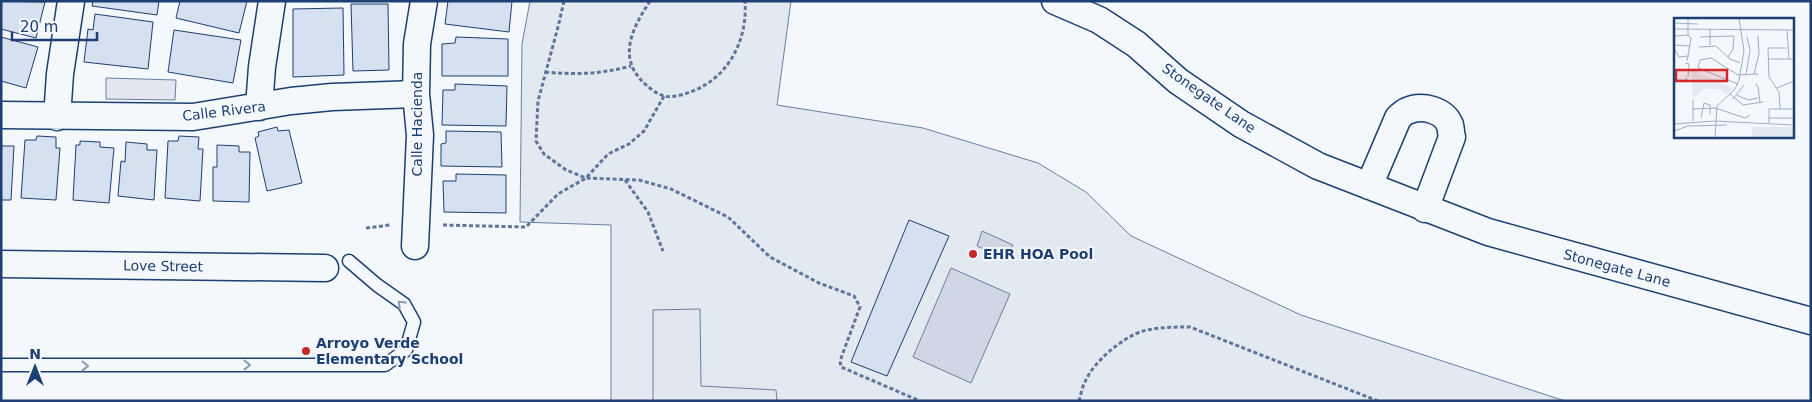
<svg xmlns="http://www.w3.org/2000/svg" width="1812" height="402" font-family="'DejaVu Sans',sans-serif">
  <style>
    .green { fill: #e3e9f0; stroke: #687fa3 }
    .parking { fill: #e3e8f0; stroke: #687fa3 }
    .water { fill: #cfd7e4; stroke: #687fa3 }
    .building { fill: #d5e0f0; stroke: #1d3f73 }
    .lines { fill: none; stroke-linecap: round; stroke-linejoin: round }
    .service-casing { stroke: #1d3f73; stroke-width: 15 }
    .minor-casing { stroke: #1d3f73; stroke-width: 29 }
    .path { stroke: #5e769c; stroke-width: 3; stroke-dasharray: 4 2.5; stroke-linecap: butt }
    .service { stroke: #f4f7fb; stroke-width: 12 }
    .minor { stroke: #f4f7fb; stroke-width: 26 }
    .oneway { stroke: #889bb7 }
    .poi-dot { fill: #c62828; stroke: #f4f7fb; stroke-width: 2 }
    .labels { text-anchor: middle; stroke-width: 4; stroke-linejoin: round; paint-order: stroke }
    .street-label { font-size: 14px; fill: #1d3f73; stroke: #f4f7fb }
    .poi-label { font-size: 14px; font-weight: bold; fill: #1d3f73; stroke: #f4f7fb; text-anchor: start }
    .inset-road { fill: none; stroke: #9eadc5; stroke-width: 1 }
    .view { fill: #d62828; fill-opacity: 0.15; stroke: #d62828; stroke-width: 2.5 }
    .inset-edge { fill: none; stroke: #1d3f73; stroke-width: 2.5 }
  </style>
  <rect width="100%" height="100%" fill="#f4f7fb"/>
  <path class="green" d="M530 1H791L777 105 923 128 1038 163 1086 192 1131 236 1301 315 1565 401H611V225L520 222 522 44Z"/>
  <path class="parking" d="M106 78 176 80 175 100 106 99Z
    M700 309 701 386 776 390 777 401H653V310Z"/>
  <path class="water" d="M982 231 1013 245 1007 259 977 246Z
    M951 268 1010 294 971 383 913 357Z"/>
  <path class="building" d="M1 1 45 2 36 38 1 29Z
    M93 1H159L157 15 92 6Z
    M180 1H247L239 33 176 18Z
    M448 1H512L509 32 445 24Z
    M351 4H388L389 70 353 71Z
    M343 8 344 75 293 77V9Z
    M95 14 153 22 148 69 84 62 88 29 93 30Z
    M174 30 241 40 233 83 168 72Z
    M1 37 38 47 26 88 1 81Z
    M456 37 508 39V76H442V44L455 43Z
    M455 84 507 86 506 126 442 125 443 90H455Z
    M277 127 278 131 289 130 302 183 267 191 255 138 259 136 258 132Z
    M446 131 501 132 502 167 441 166V144L446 143Z
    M37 136 56 137V148H60L56 200 21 198 25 140H36Z
    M179 136 199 137 198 149H203L200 201 165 198 168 141H178Z
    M80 141 100 142V147L114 148 109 203 73 200 76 145H80Z
    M1 142 2 146H14L11 200H1Z
    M126 142 147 144V150H157L154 200 118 196 121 161 125 162Z
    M217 145 239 146V152H250L249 202 213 201V167H217Z
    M456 174 506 175V213L444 212 443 181H456Z
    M909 220 949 236 887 376 851 362Z"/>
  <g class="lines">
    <g class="service-casing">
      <path id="service" d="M1 365H385L406 350 414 322 404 304 377 285 349 261"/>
    </g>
    <g class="minor-casing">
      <path id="minor" d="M1055 1 1099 20 1136 44 1178 81 1241 124 1318 166 1488 232 1811 321
        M259 107 262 67 272 1
        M1 115 193 117 291 101 332 97 416 94
        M57 117 60 74 71 1
        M1369 186 1398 118C1400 116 1404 112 1407 111 1422 104 1444 110 1450 125 1451 129 1451 134 1452 137L1425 209
        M415 246 420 135 416 94 417 44 424 1
        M1 264 325 268"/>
    </g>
    <path class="path" d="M564 1 558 27 538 101 536 141 544 154 566 170 586 178 639 180 671 189 728 217 770 257 819 283 854 296 860 307 840 361 841 367 920 401
      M650 1C634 26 617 55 642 81 647 86 656 94 664 96 671 98 683 95 690 92 728 79 748 40 745 1
      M545 72C576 75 601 74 631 66
      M625 180 648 212 663 251
      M443 225 526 227 558 194 586 178 608 154 629 144 644 131 664 96
      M366 228 390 225
      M1079 401C1081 395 1082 387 1085 382 1093 362 1123 337 1143 331 1159 327 1174 327 1190 327L1378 401"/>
    <use href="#service" class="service"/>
    <use href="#minor" class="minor"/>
  </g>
  <defs><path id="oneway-chevron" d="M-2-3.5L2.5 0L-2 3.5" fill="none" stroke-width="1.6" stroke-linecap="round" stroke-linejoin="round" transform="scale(1.25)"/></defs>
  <g class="oneway">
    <use href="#oneway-chevron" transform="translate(401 304) rotate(-136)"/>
    <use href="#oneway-chevron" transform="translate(247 365)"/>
    <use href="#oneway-chevron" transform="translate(85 366)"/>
  </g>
  <g class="poi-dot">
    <circle cx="973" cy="254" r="5"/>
    <circle cx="306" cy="351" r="5"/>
  </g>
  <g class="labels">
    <g class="street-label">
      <text transform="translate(1209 98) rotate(35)" y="5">Stonegate Lane</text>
      <text transform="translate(224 111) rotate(-7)" y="5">Calle Rivera</text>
      <text transform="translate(417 124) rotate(-90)" y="5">Calle Hacienda</text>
      <text transform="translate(163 266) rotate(1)" y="5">Love Street</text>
      <text transform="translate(1617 268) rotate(15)" y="5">Stonegate Lane</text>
    </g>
    <g class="poi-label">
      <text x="983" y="259">EHR HOA Pool</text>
      <text x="316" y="348">Arroyo Verde<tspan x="316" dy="16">Elementary School</tspan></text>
    </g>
  </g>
  <g transform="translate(1674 18)">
    <rect width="120" height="120" fill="#f4f7fb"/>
    <path d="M17 50 23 51 24 55 59 70 52 76 45 71H30L19 80ZM78 109H120V120H78Z" fill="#e3e9f0"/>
    <path class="inset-road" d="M0 5 24 6M0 11 120 12M36 11V27M113 12 115 41M26 19 60 18 59 31 54 39M0 24 1 18 14 17M0 27 16 28M25 29 42 28 56 41 66 45M0 30 5 39 15 38M94 41H120M13 43 17 20 14 17V0M11 45 15 46 14 59M80 56 85 36 84 18M72 57 76 32 73 19M0 62H13L12 59M64 66 24 50 26 42 37 40 64 57 84 56M81 66 84 68 86 85M103 70 120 63M56 76 69 87 89 84M63 77 74 82 84 80M59 81 70 67M19 91 41 90 71 100 76 97M106 91 105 74 95 59 94 30H113M27 100 30 85 36 87V96M95 100H120M19 103V82M95 105V91H120M0 106 40 103 120 107M0 113 14 108 53 107M41 120 43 88 61 71 65 62 70 33 65 0"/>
    <path class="view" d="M2 52H53V63H2Z"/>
    <rect width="120" height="120" class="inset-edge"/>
  </g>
  <rect width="1812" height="402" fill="none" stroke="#1d3f73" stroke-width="5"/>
  <g transform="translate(35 367)" stroke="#f4f7fb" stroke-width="4" paint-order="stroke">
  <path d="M0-4L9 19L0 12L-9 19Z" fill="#1d3f73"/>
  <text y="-8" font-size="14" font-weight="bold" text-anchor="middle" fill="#1d3f73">N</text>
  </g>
  <path d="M12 32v8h85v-8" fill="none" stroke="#1d3f73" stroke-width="2.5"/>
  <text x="20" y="32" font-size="15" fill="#1d3f73" stroke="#f4f7fb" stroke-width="4" paint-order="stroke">20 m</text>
</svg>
